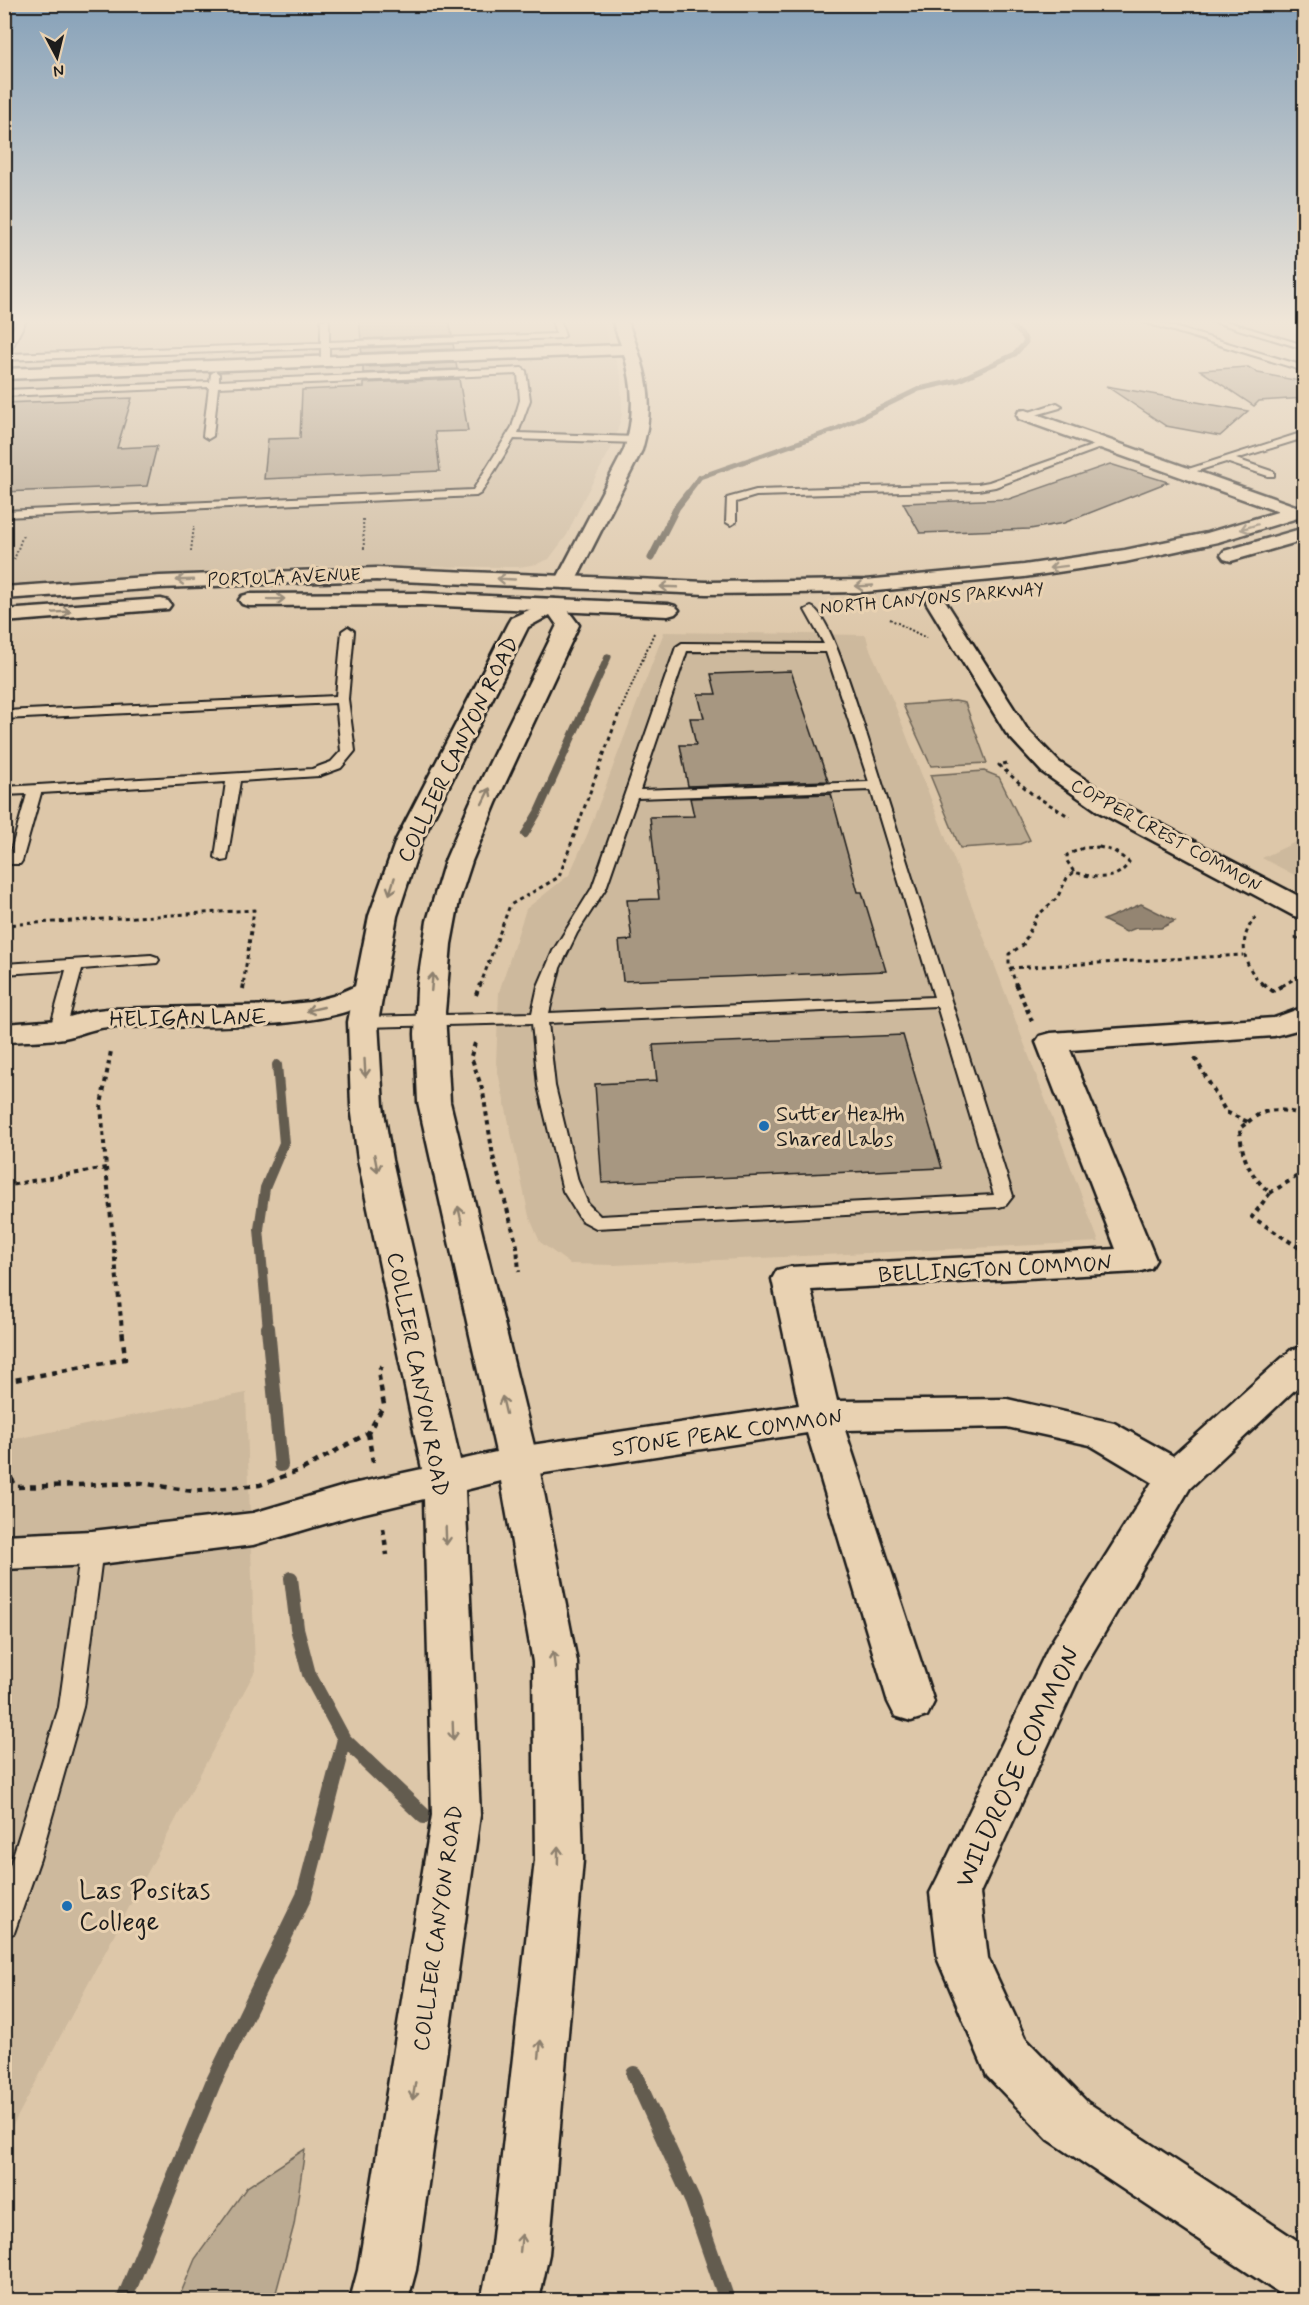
<svg xmlns="http://www.w3.org/2000/svg" width="1309" height="2305" font-family="Mynerve,sans-serif">
  <style>
    .built { fill: #cdb99d }
    .green { fill: #bcab92; stroke: #6c6457; stroke-width: 1.5 }
    .water { fill: #948572; stroke: #645b50; stroke-width: 1.5 }
    .lines { fill: none; stroke-linecap: round; stroke-linejoin: round }
    .stream-far5 { stroke: #645b50; stroke-width: 5 }
    .stream-far4 { stroke: #645b50; stroke-width: 7 }
    .stream-far3 { stroke: #645b50; stroke-width: 8 }
    .stream-far2 { stroke: #645b50; stroke-width: 10 }
    .stream-far1 { stroke: #645b50; stroke-width: 14 }
    .stream { stroke: #645b50; stroke-width: 16 }
    .building { fill: #a79781; stroke: #1c1c1c; stroke-width: 1.5 }
    .service-casing { stroke: #1c1c1c; stroke-width: 4 }
    .minor-casing { stroke: #1c1c1c; stroke-width: 5 }
    .tertiary-casing { stroke: #1c1c1c; stroke-width: 5 }
    .secondary-casing { stroke: #1c1c1c; stroke-width: 5 }
    .path-far3 { stroke: #1c1c1c; stroke-width: 2; stroke-dasharray: 2 2; stroke-linecap: butt }
    .path-far2 { stroke: #1c1c1c; stroke-width: 3; stroke-dasharray: 4 4; stroke-linecap: butt }
    .path-far1 { stroke: #1c1c1c; stroke-width: 4; stroke-dasharray: 4.5 4.5; stroke-linecap: butt }
    .path { stroke: #1c1c1c; stroke-width: 4.5; stroke-dasharray: 6 6; stroke-linecap: butt }
    .service { fill: #e9d2b2; fill-rule: evenodd }
    .minor { fill: #e9d2b2; fill-rule: evenodd }
    .tertiary { fill: #e9d2b2; fill-rule: evenodd }
    .secondary { fill: #e9d2b2; fill-rule: evenodd }
    .oneway { stroke: #8d806e }
    .poi-dot { fill: #1f6fb2; stroke: #e9d2b2; stroke-width: 2 }
    .labels { text-anchor: middle; stroke-width: 6; stroke-linejoin: round; paint-order: stroke }
    .far-street-label { font-size: 18px; fill: #1c1c1c; stroke: #e9d2b2 }
    .street-label { font-size: 22px; fill: #1c1c1c; stroke: #e9d2b2 }
    .poi-label { font-size: 22px; fill: #1c1c1c; stroke: #e9d2b2; text-anchor: start }
    .near-street-label { font-size: 27px; fill: #1c1c1c; stroke: #e9d2b2 }
    .near-poi-label { font-size: 27px; fill: #1c1c1c; stroke: #e9d2b2; text-anchor: start }
  </style>
  <rect width="100%" height="100%" fill="#ddc7a9"/>
  <filter id="ink" filterUnits="userSpaceOnUse"><feTurbulence type="fractalNoise" baseFrequency=".0167" numOctaves="2"/><feDisplacementMap in="SourceGraphic" scale="12" xChannelSelector="R" yChannelSelector="G"/><feConvolveMatrix kernelMatrix="1 2 1 2 8 2 1 2 1" color-interpolation-filters="sRGB"/></filter>
  <g filter="url(#ink)">
    <path class="built" d="M5 320H602L621 376 622 414 614 443 584 498 567 535 549 559 537 564 519 567 321 566 203 571 5 584Z
      M664 632 866 635 869 647 894 703 998 974 1099 1242 615 1265 570 1264 540 1242 529 1216 496 1063 499 992 526 909 569 875 588 833Z
      M1304 838V880L1262 858Z
      M246 1393 255 1671 5 2140V1441Z"/>
    <path class="green" d="M955 701 965 703 987 763 931 766 903 705Z
      M984 771 999 777 1030 840 1020 844 960 848 930 775Z
      M305 2149 294 2225 274 2300H178L195 2259 247 2187Z"/>
    <path class="water" d="M1141 904 1175 921 1161 928H1136L1126 932 1103 920Z"/>
    <g class="lines">
      <path class="stream-far5" d="M687 494 700 477 837 429 919 389 959 380 1015 354 1026 342 1024 337 1006 320"/>
      <path class="stream-far4" d="M651 558 677 507 688 493
        M583 712 608 657"/>
      <path class="stream-far3" d="M525 834 538 812 584 710"/>
      <path class="stream-far2" d="M268 1330 259 1229 265 1188 284 1143 277 1065"/>
      <path class="stream-far1" d="M268 1328 281 1465
        M291 1578 297 1628 309 1674 344 1739 368 1762
        M338 1762 344 1739"/>
      <path class="stream" d="M366 1761 424 1816
        M634 2074 693 2202 727 2300
        M124 2300 213 2083 304 1896 339 1761"/>
    </g>
    <path class="building" d="M359 320H449L452 335 361 339Z
      M453 344 454 349 362 353 361 348Z
      M456 363 457 369 363 373V367Z
      M1248 367 1258 373 1305 382V398L1259 401 1254 406 1200 370Z
      M459 379 468 431 435 432 440 471 264 479 268 439 300 438 302 390 364 387V383Z
      M1106 386 1248 411 1220 436 1166 426Z
      M132 398 117 448 157 446 147 486 4 492V403Z
      M1110 464 1168 482 1064 523 1030 529 920 533 903 503 1009 499Z
      M791 671 828 781 688 786 680 745H696L690 718H704L698 694H716L711 674Z
      M831 794 858 892H862L886 971 623 981 619 941 632 940 627 900 659 899 650 817 694 816 690 798Z
      M903 1035 942 1168 602 1183 595 1084 657 1081 653 1045Z"/>
    <g class="lines">
      <g class="service-casing">
        <path id="service" d="M18 320H26L9 354 321 343V320H329V342L556 334 552 320H560L565 336 561 338 329 347V357L325 360 321 357V348L4 360V346Z
          M1137 320H1151L1304 366V371Z
          M1208 320H1222L1304 345V349Z
          M522 368 526 371 530 400 518 433 637 437 642 440 637 443 514 439 481 493 476 496 4 517V511L473 490 512 427 520 400 518 374 218 387 213 436 208 439 203 436 209 387 4 396V390L210 382 211 374 215 371 219 374V381Z
          M1057 403 1062 406 1060 408 1025 418 1020 415Z
          M1304 432V438L1236 459 1274 472V476H1268L1226 462 1184 475 1179 472Z
          M1103 442 1111 444 995 487 978 490 756 496 736 502V522L731 525 726 522 727 498 756 490 978 484 989 482Z
          M811 607C829 612 855 700 862 720L1013 1196 1006 1205 999 1207 596 1228 581 1220 563 1191 538 1086 532 1023 363 1027 355 1022 363 1017 532 1013 538 986 553 951 592 888 676 647 682 643 824 644 805 610ZM687 651 826 652 869 782 640 790ZM871 790 934 997 549 1013 560 968 577 933 606 888 637 798ZM937 1006 994 1195 600 1216 588 1204 578 1181 555 1086 548 1023Z
          M348 627 354 631 348 699 355 751 341 768 319 776 240 781 227 860 222 861 215 857 226 782 41 793 22 861 20 864H10L8 861 27 794 4 795V787L312 769 331 762 341 751 336 703 4 719V711L336 696 342 631Z
          M151 955 157 957 159 960 157 963 82 969 66 1029 58 1034 50 1029 66 970 4 974V964Z
          M92 1539 100 1542 103 1548 83 1707 40 1859 14 1933 4 1937V1885L59 1707 81 1548 84 1542Z"/>
      </g>
      <g class="minor-casing">
        <path id="minor" d="M612 320H627C645 368 657 399 642 450L575 582 572 586 565 588 558 586 555 582 624 450C635 416 634 388 624 354L4 379V369L621 345Z
          M1025 410 1304 509V521L1019 419 1017 415 1019 411Z
          M936 596 943 598 946 602 1027 729 1059 762 1117 801 1304 899V918L1294 916 1099 812 1042 772 1006 733 926 602 929 598Z
          M369 980 379 983 384 989C351 1037 165 1024 108 1027 93 1028 79 1035 64 1038 45 1041 24 1041 4 1042V1024L59 1020 90 1011 107 1009 282 1005 310 1002 333 996Z
          M1304 1007V1028L1274 1036 1070 1050 1156 1260 1151 1268 1138 1272 811 1290 837 1401 1007 1399 1114 1423 1173 1456 1291 1350 1304 1347V1381L1190 1488 1083 1669 980 1893 988 1958 1025 2038 1087 2102 1304 2245V2300H1289L1049 2140 987 2076 938 1960 930 1893 938 1877 1049 1646 1152 1482 1090 1445 1007 1427 845 1430 934 1702 927 1716 911 1721 895 1716 888 1702 807 1433 518 1477 504 1473 498 1462 504 1451 518 1447 799 1405 772 1279 777 1270 790 1267 1116 1249 1036 1042 1040 1036 1051 1033 1274 1018Z"/>
      </g>
      <g class="tertiary-casing">
        <path id="tertiary" d="M554 599 561 601 579 625 496 803 472 861 459 901 451 944 445 1012 450 1102 538 1462 577 1662 583 1860 549 2254 539 2300H481L491 2254 535 1860 533 1662 501 1481 465 1490 480 1815 416 2270 408 2300H350L358 2270 432 1815 424 1499 348 1517 253 1545 92 1565 4 1569V1535L92 1531 253 1513 348 1485 422 1469 358 1160 351 1106 348 1022 369 916 396 840 508 623 511 618ZM550 615 557 625 470 803 445 861 427 921 417 989 415 1034 418 1102 496 1452 460 1460 392 1160 383 1106 378 1022 397 916 422 840 528 627Z"/>
      </g>
      <g class="secondary-casing">
        <path id="secondary" d="M1304 504V516L1218 542 1125 562 1024 577 865 592 706 594 376 580 160 588 4 599V587L160 576 376 568 706 582 865 580 1024 565 1125 550 1207 533Z
          M1304 528V540L1231 561 1224 559 1221 555 1224 551Z
          M421 593 668 604 675 606 679 610 675 614 668 616 421 605 249 606 242 604 239 600 242 596 249 594Z
          M161 599 168 601 171 605 168 609 4 622V610Z"/>
      </g>
      <path class="path-far3" d="M363 519 364 550
        M191 551 194 526
        M14 560 23 535
        M890 619 926 638
        M620 712 654 633"/>
      <path class="path-far2" d="M1007 763 999 765 1032 794 1070 817
        M1099 847 1114 851 1129 862C1117 883 1094 878 1074 872L1067 861V855L1083 848Z
        M1256 917C1236 939 1243 969 1265 986
        M4 925 254 910 243 986
        M1295 937 1304 942
        M1010 968 1243 955
        M480 986 510 905 559 877 620 710
        M1017 986 1009 965V954L1023 945 1037 916 1057 898 1067 878 1074 872
        M1282 986 1304 973"/>
      <path class="path-far1" d="M1016 984 1032 1021
        M1263 984 1273 991 1285 984
        M243 989 244 984
        M476 995 480 984
        M475 1043 471 1056 483 1092 493 1156 517 1246 519 1272
        M1195 1058 1226 1112 1248 1122 1240 1128C1241 1157 1249 1174 1270 1193L1252 1217 1304 1251
        M1248 1122C1267 1106 1281 1109 1304 1115
        M106 1168 122 1330
        M4 1186 106 1168 101 1105 111 1051
        M1270 1193 1304 1172"/>
      <path class="path" d="M4 1382 125 1359 122 1328
        M368 1433 373 1462
        M4 1468 17 1487 141 1483 192 1491 260 1485 303 1469 368 1433 384 1405 378 1371 382 1366
        M383 1528 387 1555"/>
      <use href="#service" class="service"/>
      <use href="#minor" class="minor"/>
      <use href="#tertiary" class="tertiary"/>
      <use href="#secondary" class="secondary"/>
    </g>
    <defs><path id="oneway-shaft" d="M-6 0H5M1.5-3L5.5 0L1.5 3" fill="none" stroke-width="1.6" stroke-linecap="round" stroke-linejoin="round" transform="scale(1.5)"/></defs>
    <g class="oneway">
      <use href="#oneway-shaft" transform="translate(1249 527) rotate(163)"/>
      <use href="#oneway-shaft" transform="translate(1058 567) rotate(173)"/>
      <use href="#oneway-shaft" transform="translate(506 579) rotate(-177)"/>
      <use href="#oneway-shaft" transform="translate(185 580) rotate(178)"/>
      <use href="#oneway-shaft" transform="translate(864 586) rotate(177)"/>
      <use href="#oneway-shaft" transform="translate(669 587) rotate(-178)"/>
      <use href="#oneway-shaft" transform="translate(276 599) rotate(-1)"/>
      <use href="#oneway-shaft" transform="translate(62 612) rotate(-4)"/>
      <use href="#oneway-shaft" transform="translate(486 796) rotate(-64)"/>
      <use href="#oneway-shaft" transform="translate(392 886) rotate(107)"/>
      <use href="#oneway-shaft" transform="translate(432 982) rotate(-85)"/>
      <use href="#oneway-shaft" transform="translate(315 1009) rotate(167)"/>
      <use href="#oneway-shaft" transform="translate(365 1068) rotate(87)"/>
      <use href="#oneway-shaft" transform="translate(376 1163) rotate(79)"/>
      <use href="#oneway-shaft" transform="translate(460 1215) rotate(-103)"/>
      <use href="#oneway-shaft" transform="translate(504 1405) rotate(-103)"/>
      <use href="#oneway-shaft" transform="translate(446 1536) rotate(88)"/>
      <use href="#oneway-shaft" transform="translate(554 1660) rotate(-97)"/>
      <use href="#oneway-shaft" transform="translate(453 1731) rotate(88)"/>
      <use href="#oneway-shaft" transform="translate(558 1855) rotate(-89)"/>
      <use href="#oneway-shaft" transform="translate(540 2049) rotate(-84)"/>
      <use href="#oneway-shaft" transform="translate(414 2091) rotate(99)"/>
      <use href="#oneway-shaft" transform="translate(521 2243) rotate(-84)"/>
    </g>
  </g>
  <linearGradient id="sky" x2="0" y2="1"><stop stop-color="#86a1b9"/><stop offset="0.5" stop-color="#f0e6d8"/><stop offset="1" stop-color="#f0e6d8" stop-opacity="0"/></linearGradient>
  <rect width="1309" height="643" fill="url(#sky)"/>
  <g class="poi-dot">
    <circle cx="764" cy="1126" r="6"/>
    <circle cx="67" cy="1906" r="6"/>
  </g>
  <g class="labels">
    <g class="far-street-label">
      <text transform="translate(284 577) rotate(-2)" y="6">PORTOLA AVENUE</text>
      <text transform="translate(932 598) rotate(-5)" y="6">NORTH CANYONS PARKWAY</text>
      <text transform="translate(1166 835) rotate(29)" y="6">COPPER CREST COMMON</text>
    </g>
    <g class="street-label">
      <text transform="translate(457 749) rotate(-64)" y="8">COLLIER CANYON ROAD</text>
      <text transform="translate(188 1017) rotate(-1)" y="8">HELIGAN LANE</text>
      <text transform="translate(995 1268) rotate(-3)" y="8">BELLINGTON COMMON</text>
      <text transform="translate(419 1374) rotate(79)" y="8">COLLIER CANYON ROAD</text>
      <text transform="translate(727 1432) rotate(-8)" y="8">STONE PEAK COMMON</text>
      <text transform="translate(437 1928) rotate(-82)" y="8">COLLIER CANYON ROAD</text>
    </g>
    <g class="poi-label">
      <text x="776" y="1121">Sutter Health<tspan x="776" dy="25">Shared Labs</tspan></text>
    </g>
    <g class="near-street-label">
      <text transform="translate(1017 1767) rotate(-65)" y="9">WILDROSE COMMON</text>
    </g>
    <g class="near-poi-label">
      <text x="79" y="1899">Las Positas<tspan x="79" dy="31">College</tspan></text>
    </g>
  </g>
  <rect width="1309" height="2305" fill="none" stroke="#e9d2b2" stroke-width="24"/>
  <rect x="12" y="12" width="1285" height="2281" fill="none" stroke="#1c1c1c" stroke-width="2" filter="url(#ink)"/>
  <g transform="translate(57 57) rotate(173)" stroke="#e9d2b2" stroke-width="4.5" paint-order="stroke">
  <path d="M0-4.5L10 22L0 15L-10 22Z" fill="#1c1c1c"/>
  <text y="-9" font-size="16" font-weight="bold" text-anchor="middle" fill="#1c1c1c">N</text>
  </g>
</svg>
